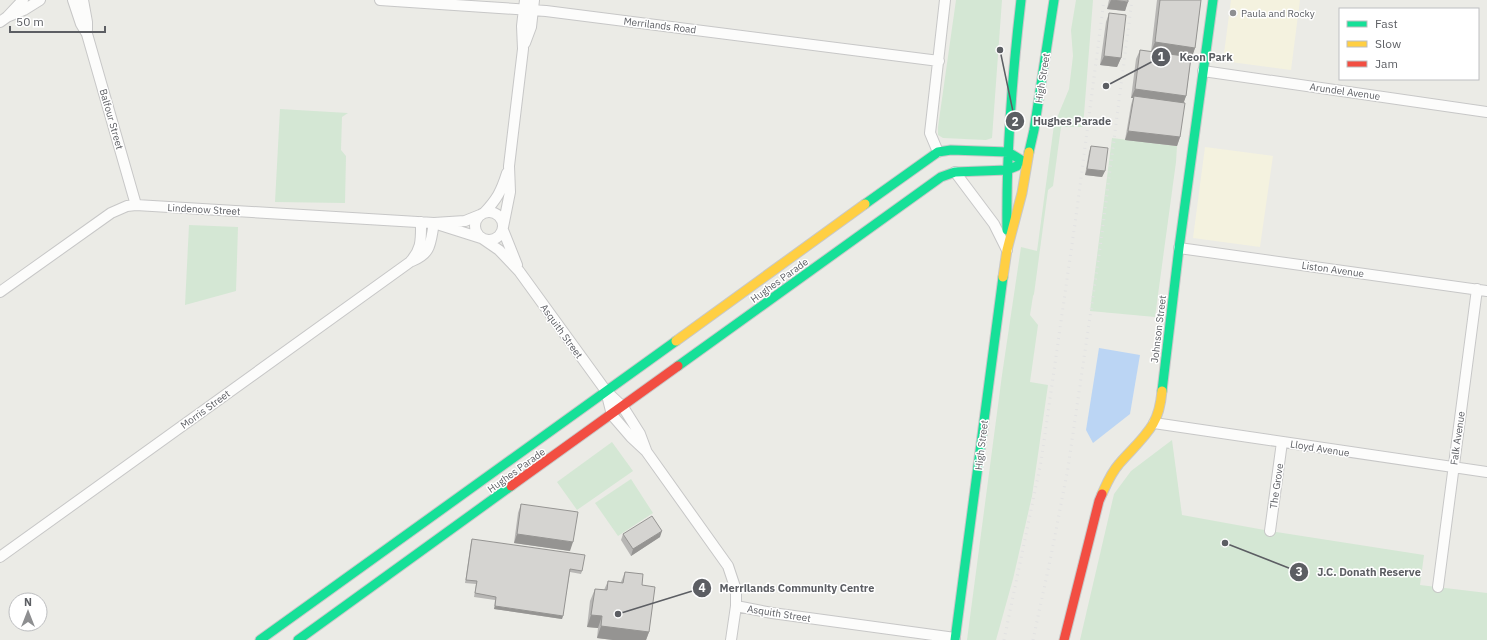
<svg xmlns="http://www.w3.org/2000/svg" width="1487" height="640" font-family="'IBM Plex Sans',sans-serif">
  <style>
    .commercial { fill: #f4f2df }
    .green { fill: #d4e7d4 }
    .water { fill: #bbd5f4 }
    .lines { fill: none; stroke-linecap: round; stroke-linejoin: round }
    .street-casing { stroke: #c7c7c7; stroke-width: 12 }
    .fast-casing { stroke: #c8c8c8; stroke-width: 11 }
    .slow-casing { stroke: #c8c8c8; stroke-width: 11 }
    .jam-casing { stroke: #c8c8c8; stroke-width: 11 }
    .street { stroke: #fcfcfb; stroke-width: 10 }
    .fast { stroke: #16e098; stroke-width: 9 }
    .slow { stroke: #ffcf43; stroke-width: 9 }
    .jam { stroke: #f24e42; stroke-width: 9 }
    .rail { stroke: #e2e2e2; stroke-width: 3; stroke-dasharray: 1 5; stroke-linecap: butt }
    .wall { fill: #b7b6b4 }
    .shaded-wall { fill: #959492 }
    .building { fill: #d5d4d1; stroke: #959492 }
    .poi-dot { fill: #8e8f91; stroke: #fff; stroke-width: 1.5 }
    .labels { text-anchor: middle; stroke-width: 3; stroke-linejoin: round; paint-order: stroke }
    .poi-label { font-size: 10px; fill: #5c5e63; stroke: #fff; text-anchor: start }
    .street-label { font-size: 10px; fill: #5c5e63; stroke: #fff }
    .leader { fill: none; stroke: #5c5e63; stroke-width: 1.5 }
    .callout-dot { fill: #5c5e63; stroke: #fff; stroke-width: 1.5 }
    .mark-label { font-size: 12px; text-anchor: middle; font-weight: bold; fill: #fff }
    .callout-label { font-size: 11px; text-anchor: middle; font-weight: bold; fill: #5c5e63; stroke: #fff; stroke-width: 3; stroke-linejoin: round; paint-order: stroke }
  </style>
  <rect width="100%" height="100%" fill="#ebebe6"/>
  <path class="commercial" d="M1231 0H1300L1291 70 1223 61Z
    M1205 147 1273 156 1260 247 1193 238Z"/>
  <path class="green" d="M956 0H1002L992 138 986 140 943 138 938 135V127Z
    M1076 0H1093L1083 127H1061L1053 186 1048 190 1034 294 1033 296 1030 315 1038 325 1030 382 1048 385 1032 496 1013 579 996 640H967L1002 375 1021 247 1037 251 1054 125 1069 89 1073 56 1071 30Z
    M280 109 348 113 342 117 341 150 346 156 345 203 275 202Z
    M1112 138 1177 146 1176 162 1155 317 1090 311Z
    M189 225 238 227 236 291 185 305Z
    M1172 440 1182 515 1270 531 1424 555 1420 585 1487 593V640H1080L1114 494 1131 471Z
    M612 442 633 471 577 510 557 482Z
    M631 479 653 513 618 536 595 503Z"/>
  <path class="water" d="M1099 348 1140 355 1130 414 1093 443 1086 430Z"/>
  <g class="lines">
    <g class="street-casing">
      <path id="street" d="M73 0 81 24 87 34 136 205
        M83 0 87 22V30
        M380 0 546 11 939 61
        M7 17 24 10 40 0
        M0 22 7 17 23 0
        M525 43 531 27 534 0
        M1203 71 1487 112
        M938 152 930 133 945 0
        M955 172 994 224 1007 250
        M475 226a14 14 0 1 1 28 0a14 14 0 1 1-28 0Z
        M484 213C497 199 501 192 507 173
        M440 225 481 238
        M503 227 510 192 509 166 523 49 522 26 525 0
        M503 230 517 265
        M483 239 499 250 519 271 606 391 623 407 640 434 646 450
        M1179 248 1487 291
        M412 261C432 253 430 243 434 223
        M0 292 111 213 127 206 136 205 434 223 465 221 480 215
        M606 391 612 415 631 437 646 451 728 566 736 590V606L772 613 955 638
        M1154 423 1487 472
        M1270 531 1282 442
        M0 557 410 262C422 249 421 240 421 222
        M1438 587 1477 289
        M731 640 736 606"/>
    </g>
    <g class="fast-casing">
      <path id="fast" d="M1029 152 1034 130 1054 0
        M865 204 938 152 951 150 1008 152 1026 163
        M1007 230C1006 153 1012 77 1021 0
        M678 366 941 177 955 172 1007 170 1017 166
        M1162 391 1179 248 1213 0
        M260 640 676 341
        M298 640 511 486
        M955 640 1003 277"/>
    </g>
    <g class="slow-casing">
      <path id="slow" d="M1003 277 1007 250 1022 193 1029 152
        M676 341 865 204
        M1102 494C1107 483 1111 473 1119 464 1130 451 1144 439 1153 424 1159 414 1161 402 1162 391"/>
    </g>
    <g class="jam-casing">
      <path id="jam" d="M511 486 678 366
        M1064 640 1099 501 1102 494"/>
    </g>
    <use href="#street" class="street"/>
    <use href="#fast" class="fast"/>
    <use href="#slow" class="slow"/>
    <use href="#jam" class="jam"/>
    <path class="rail" d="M1004 640 1041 462 1077 209 1104 0
      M1033 640 1051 556 1068 468 1100 248 1132 0"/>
  </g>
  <path class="wall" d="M1109 0H1128L1125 11 1107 9Z
    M1157 0H1201L1195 48 1191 59 1186 96 1183 103 1180 137 1177 146 1125 140 1131 105 1133 98H1131L1136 59 1140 50 1151 52Z
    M1109 13 1121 58 1117 67 1100 65 1106 22Z
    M1091 146 1105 171 1102 177 1085 175 1089 152Z
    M521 504 570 551 514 543 518 513Z
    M623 534 660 537 631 556 621 540Z
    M472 539 582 571 581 574 570 572 562 619 494 609 495 600 474 597 476 584 465 583 471 542Z
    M625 572 642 585 649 632 646 640H613L597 638 598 628 587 627 590 601 595 589 604 590 608 581 621 582Z"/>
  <path class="shaded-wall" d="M1111 0 1128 2 1125 11 1107 9Z
    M1155 42 1195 48 1191 60 1150 54Z
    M1104 56 1121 58 1117 67 1100 65Z
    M1135 89 1186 96 1183 105 1134 96 1133 98H1131Z
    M1128 131 1180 137 1177 146 1125 140Z
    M1087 169 1105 171 1102 177 1085 175Z
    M662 531 660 537 631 556 633 549Z
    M517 534 573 542 570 551 514 543Z
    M495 606 563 616 562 619 494 609Z
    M591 615 602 616 598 628 587 627Z
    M601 626 649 632 646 640H613L597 638Z"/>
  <path class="building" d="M1112 0H1128V2Z
    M1160 0H1201L1195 48 1155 42Z
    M1109 13 1126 15 1121 58 1104 56Z
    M1140 50 1191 57 1186 96 1135 89Z
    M1134 96 1185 103 1180 137 1128 131Z
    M1091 146 1108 148 1105 171 1087 169Z
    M521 504 578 512 573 542 517 534Z
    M652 516 662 531 633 549 623 534Z
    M472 539 585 555 582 571 570 569 563 616 495 606 496 597 475 593 477 581 466 580Z
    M625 572 643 574 642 585 655 587 649 632 601 626 602 616 591 615 595 589 607 590 608 581 623 583Z"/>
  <circle class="poi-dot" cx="1233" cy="13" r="4"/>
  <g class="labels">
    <g class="poi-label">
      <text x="1241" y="17">Paula and Rocky</text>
    </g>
    <g class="street-label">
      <text transform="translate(660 25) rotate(7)" y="4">Merrilands Road</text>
      <text transform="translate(1042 78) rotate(-81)" y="4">High Street</text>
      <text transform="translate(1345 91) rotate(8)" y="4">Arundel Avenue</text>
      <text transform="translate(112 119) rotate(74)" y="4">Balfour Street</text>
      <text transform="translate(204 209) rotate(3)" y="4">Lindenow Street</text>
      <text transform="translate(1333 269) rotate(8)" y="4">Liston Avenue</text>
      <text transform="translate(779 280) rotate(-36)" y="4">Hughes Parade</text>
      <text transform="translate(1158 329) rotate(-83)" y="4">Johnson Street</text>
      <text transform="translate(562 331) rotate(54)" y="4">Asquith Street</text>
      <text transform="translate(205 409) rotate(-36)" y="4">Morris Street</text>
      <text transform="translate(1457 438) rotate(-82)" y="4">Falk Avenue</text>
      <text transform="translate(981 445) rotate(-83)" y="4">High Street</text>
      <text transform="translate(1320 448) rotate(9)" y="4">Lloyd Avenue</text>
      <text transform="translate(516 470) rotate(-36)" y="4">Hughes Parade</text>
      <text transform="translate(1276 486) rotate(-82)" y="4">The Grove</text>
      <text transform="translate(779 613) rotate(9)" y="4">Asquith Street</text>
    </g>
  </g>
  <path class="leader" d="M1106 86L1161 57M1000 50L1015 121M1225 543L1299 572M618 614L702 588"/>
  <g class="callout-dot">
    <circle cx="1106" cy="86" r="4"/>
    <circle cx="1000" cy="50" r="4"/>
    <circle cx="1225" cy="543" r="4"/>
    <circle cx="618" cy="614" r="4"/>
    <circle cx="1161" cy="57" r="10"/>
    <circle cx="1015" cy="121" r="10"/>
    <circle cx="1299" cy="572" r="10"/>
    <circle cx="702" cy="588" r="10"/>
  </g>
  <g class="mark-label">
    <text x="1161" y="61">1</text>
    <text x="1015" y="126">2</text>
    <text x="1299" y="576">3</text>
    <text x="702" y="592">4</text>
  </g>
  <g class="callout-label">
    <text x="1206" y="61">Keon Park</text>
    <text x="1072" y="125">Hughes Parade</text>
    <text x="1369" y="576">J.C. Donath Reserve</text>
    <text x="797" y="592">Merrilands Community Centre</text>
  </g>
  <rect x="1339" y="8" width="140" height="72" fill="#ffffff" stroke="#bebfc1"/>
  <rect x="1347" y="21" width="20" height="6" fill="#16e098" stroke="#bebfc1"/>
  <text x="1375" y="28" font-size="12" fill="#5c5e63">Fast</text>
  <rect x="1347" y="41" width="20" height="6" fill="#ffcf43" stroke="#bebfc1"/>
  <text x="1375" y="48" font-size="12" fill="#5c5e63">Slow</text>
  <rect x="1347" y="61" width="20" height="6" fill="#f24e42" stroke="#bebfc1"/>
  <text x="1375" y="68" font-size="12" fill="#5c5e63">Jam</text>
  <g transform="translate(28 612)"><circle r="19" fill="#ffffff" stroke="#bebfc1"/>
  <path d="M0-3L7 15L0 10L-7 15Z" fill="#8e8f91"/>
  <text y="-6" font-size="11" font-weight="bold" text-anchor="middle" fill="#5c5e63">N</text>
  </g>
  <path d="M10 26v6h95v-6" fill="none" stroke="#5c5e63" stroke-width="2"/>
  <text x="16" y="26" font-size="12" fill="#5c5e63" stroke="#ffffff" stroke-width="3" paint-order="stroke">50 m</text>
</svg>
